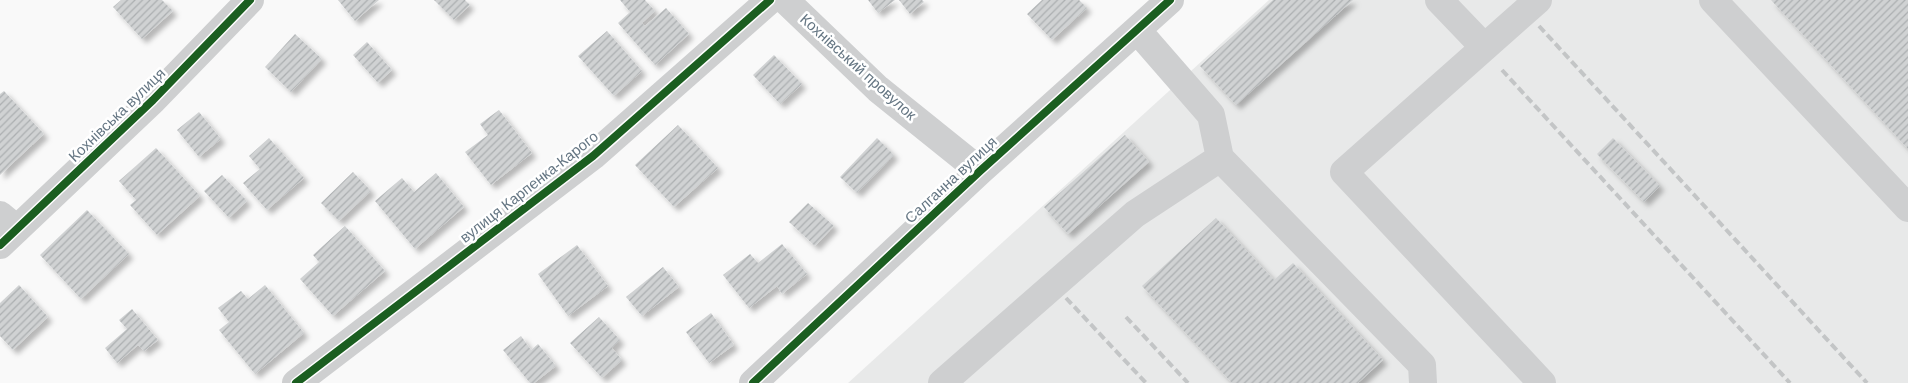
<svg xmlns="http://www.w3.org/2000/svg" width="1908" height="383" font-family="Helvetica,sans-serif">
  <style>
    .built { fill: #e8e9e9 }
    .building { fill: url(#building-hatch); filter: url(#shadow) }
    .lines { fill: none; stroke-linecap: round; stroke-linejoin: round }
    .minor { stroke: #cecfd0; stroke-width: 28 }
    .rail { stroke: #c3c5c6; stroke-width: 4; stroke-dasharray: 8 4; stroke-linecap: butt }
    .cycleway-casing { stroke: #fff; stroke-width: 11 }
    .cycleway { stroke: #1b5e20; stroke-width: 8 }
    .labels { text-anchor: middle; stroke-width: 5; stroke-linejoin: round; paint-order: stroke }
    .street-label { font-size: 15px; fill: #657683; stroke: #fff }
  </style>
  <defs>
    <pattern id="building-hatch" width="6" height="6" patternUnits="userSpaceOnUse" patternTransform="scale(1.25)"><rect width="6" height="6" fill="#d0d2d3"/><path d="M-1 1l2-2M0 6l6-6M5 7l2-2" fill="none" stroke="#acafb1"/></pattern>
    <filter id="shadow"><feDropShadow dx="4.5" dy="4.5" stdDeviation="2.5" flood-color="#0004"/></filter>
  </defs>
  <rect width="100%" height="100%" fill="#f9f9f9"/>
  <path class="built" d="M1269 0H1908V383H848Z"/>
  <path class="building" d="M121 0H162L173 11 142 39 113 7Z
    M338 0H379L355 21Z
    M434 0H465L470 5 454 20Z
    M620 0H645L655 11 642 23 645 26 666 8 689 34 655 65 618 23 630 12Z
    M868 0H895L878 13Z
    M899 0H922L924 2 910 14Z
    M1042 0H1079L1087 8 1052 40 1027 14Z
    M1273 0H1353L1236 105 1200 66Z
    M1771 0H1908V149Z
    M607 31 642 71 614 96 578 56Z
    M295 34 322 59 291 92 265 67Z
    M367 42 392 70 378 83 353 55Z
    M774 55 802 84 780 104 753 75Z
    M4 91 44 134 0 175V94Z
    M499 110 532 153 491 185 465 152 488 135 480 124Z
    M199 112 221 139 199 157 177 130Z
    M678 125 718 168 674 207 635 165Z
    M1125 135 1149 162 1068 234 1044 207Z
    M269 138 304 178 267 210 243 183 260 169 249 156Z
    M877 138 894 155 857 193 840 177Z
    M1613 138 1660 186 1644 202 1597 154Z
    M156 148 200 196 157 235 130 205 136 200 119 181Z
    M353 172 371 191 339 221 321 203Z
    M436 173 464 207 415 249 375 201 402 178 414 192Z
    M222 175 247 201 229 218 204 191Z
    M808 203 834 226 815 246 789 222Z
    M87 210 129 254 81 299 40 255Z
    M1216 218 1274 280 1293 263 1383 360 1358 383H1232L1142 286Z
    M345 226 385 271 333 316 300 279 319 262 313 255Z
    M782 244 807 274 782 294 777 286 749 308 723 275 750 254 758 263Z
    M577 245 608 286 568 316 538 274Z
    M663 267 679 287 642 316 626 297Z
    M19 285 48 317 13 350 0 336V303Z
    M265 285 304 333 255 374 219 330 229 322 218 308 241 291 248 299Z
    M132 309 158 340 144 351 138 345 117 363 105 348 127 329 119 320Z
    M711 313 734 345 709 363 686 332Z
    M599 317 620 340 612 348 622 360 602 378 570 343Z
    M521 336 531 350 538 344 556 366 534 383H530L503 350Z"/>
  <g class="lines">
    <path class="minor" d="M785 0 878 89 980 171
      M1439 0 1484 47
      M1538 0 1344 172 1542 383
      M1713 0 1908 208
      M1137 30 1211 115 1220 158 1422 365 1423 383
      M0 215 17 229
      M0 245 153 100 250 0
      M296 383 593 156 770 0
      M753 383 980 171 1170 0
      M942 383 1135 214 1220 158"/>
    <path class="rail" d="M1539 26 1867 383
      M1502 70 1790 383
      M1066 298 1146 383
      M1126 317 1188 383"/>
    <g class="cycleway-casing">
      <path id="cycleway" d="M0 245 153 100 250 0
        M296 383 593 156 770 0
        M753 383 980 171 1170 0"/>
    </g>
    <use href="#cycleway" class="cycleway"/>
  </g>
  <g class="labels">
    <g class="street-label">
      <text transform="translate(858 67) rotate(42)" y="5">Кохнівський провулок</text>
      <text transform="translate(117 115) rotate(-44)" y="5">Кохнівська вулиця</text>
      <text transform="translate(951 180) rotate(-43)" y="5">Салганна вулиця</text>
      <text transform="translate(529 187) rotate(-38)" y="5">вулиця Карпенка-Карого</text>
    </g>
  </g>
</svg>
